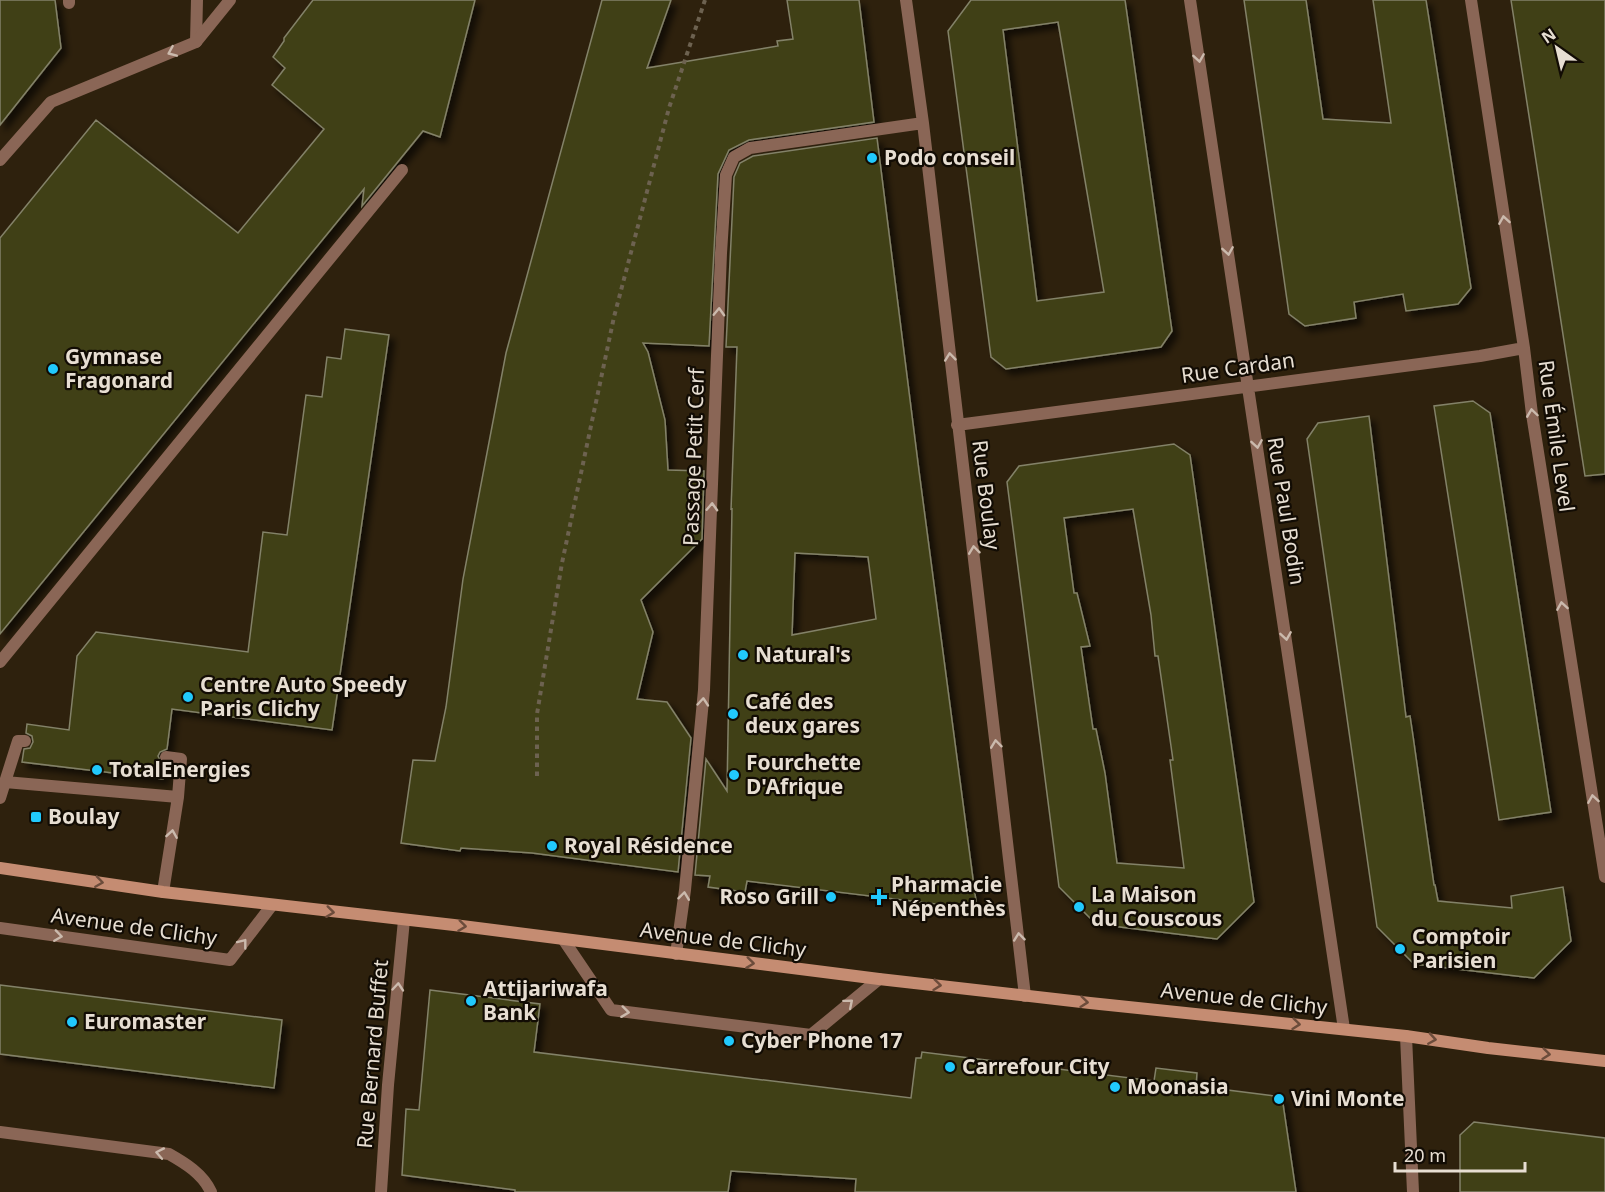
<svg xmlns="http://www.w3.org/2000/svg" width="1605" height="1192" font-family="'Noto Sans',sans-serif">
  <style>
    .building { fill: #413f18; stroke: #838268; stroke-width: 1.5; fill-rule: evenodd; filter: url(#shadow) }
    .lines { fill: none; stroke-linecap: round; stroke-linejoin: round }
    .path { stroke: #6d6250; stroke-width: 4; stroke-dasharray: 4.5 4.5; stroke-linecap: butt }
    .lane { stroke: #8a6656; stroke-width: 12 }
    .street { stroke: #8a6656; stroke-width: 12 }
    .secondary { stroke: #c58c72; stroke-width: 12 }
    .oneway { stroke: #cbbaad }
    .oneway2 { stroke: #6c4c3b }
    .poi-dot { fill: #21c9fd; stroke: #120c04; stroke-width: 2 }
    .labels { text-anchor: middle; stroke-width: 4.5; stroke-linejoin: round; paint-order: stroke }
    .poi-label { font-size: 21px; font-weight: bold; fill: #e7ded2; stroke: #120c04; text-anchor: start }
    .street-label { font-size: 21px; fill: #e7ded2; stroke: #120c04 }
  </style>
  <defs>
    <filter id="shadow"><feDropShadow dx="5.5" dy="5.5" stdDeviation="3" flood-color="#0009"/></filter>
  </defs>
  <rect width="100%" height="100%" fill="#2e210d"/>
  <path class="building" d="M0 0H55L61 48 0 125Z
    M313 0H475L440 137 423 131 362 206 364 189 0 634V238L96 120 238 233 324 129 272 85 285 68 273 57 284 41V38Z
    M602 0H671L647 68 778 46 777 41 793 39 787 0H859L874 122 749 140 729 150 718 174 709 346 643 343 648 352 665 420 668 470 704 471 702 539 641 600 653 632 637 699 667 702 691 738 678 872 532 853 461 848 460 851 401 843 413 760 435 761 446 707 463 579 506 353Z
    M971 0H1125L1172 331 1161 347 1006 369 991 357 948 31ZM1058 22 1104 292 1037 301 1003 30Z
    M1244 0H1306L1323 119 1391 123 1373 0H1426L1471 288 1458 304 1406 311 1403 294 1354 302 1356 318 1305 326 1289 314Z
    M1511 0H1605V474L1585 476Z
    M877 138 919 471 977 909 747 881 745 892 708 887 710 876 695 875 706 759 727 791 732 508 731 510 737 347H726L734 177 740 163 753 156ZM795 553 868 557 876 619 792 635Z
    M345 329 389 335 332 730 172 709 167 749 160 752 158 756 161 763 165 765 163 779 22 762 24 749 30 748 33 742 32 736 26 733 27 724 69 730 77 656 96 632 248 652 263 532 287 535 306 395 322 397 327 357 341 359Z
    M1473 401 1490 413 1551 812 1499 820 1434 406Z
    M1369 416 1406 717 1410 716 1413 736 1434 885H1435L1438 901 1512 908 1511 896 1563 887 1571 941 1534 978 1414 964 1377 927 1307 439 1318 423Z
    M1174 444 1190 455 1254 902 1217 939 1096 924 1059 887 1007 482 1019 466ZM1133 509 1151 615 1155 656H1158L1173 760H1170L1184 868 1117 863 1105 773 1096 729H1093L1081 647 1090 646 1077 593H1074L1064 518Z
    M0 985 282 1020 274 1088 0 1054Z
    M430 990 540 1004 534 1052 911 1098 916 1058H921L922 1052 1154 1081 1156 1068 1197 1073 1196 1086 1282 1097 1296 1192H855L856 1179 731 1171 728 1192H515V1190L402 1175 406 1109 419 1110Z
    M1474 1122 1605 1138V1192H1460V1135Z"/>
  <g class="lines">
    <path class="path" d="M537 776V714L562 563 614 317 669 108 705 0"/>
    <path class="lane" d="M69 0V3
      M196 42 197 0
      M0 662 402 170
      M166 757 181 759 178 797
      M5 782 18 741H25
      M0 798 5 782 178 797 163 892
      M0 928 230 960 272 905"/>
    <path class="street" d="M906 0 923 123 1025 996
      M1190 0 1344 1029
      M1471 0 1524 348 1532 414 1605 877
      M0 160 51 102 196 42 230 0
      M957 425 1480 356 1524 348
      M563 939 611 1010 811 1035 879 979
      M676 954 685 890 704 690 721 253 726 175 734 157 750 148 923 123
      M1406 1036 1413 1192
      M0 1132 169 1154C185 1163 203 1174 211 1192
      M381 1192 388 1085 404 920"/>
    <path class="secondary" d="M0 868 163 892 454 925 879 979 1090 1003 1406 1036 1488 1048 1605 1061"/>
  </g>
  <defs><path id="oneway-chevron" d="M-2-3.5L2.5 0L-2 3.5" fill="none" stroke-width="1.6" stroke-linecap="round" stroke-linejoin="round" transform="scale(1.5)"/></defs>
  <g class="oneway">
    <use href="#oneway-chevron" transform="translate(172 52) rotate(157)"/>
    <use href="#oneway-chevron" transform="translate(1199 58) rotate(81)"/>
    <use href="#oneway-chevron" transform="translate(1504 220) rotate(-99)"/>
    <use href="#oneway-chevron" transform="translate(1228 251) rotate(81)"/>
    <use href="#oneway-chevron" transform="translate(719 312) rotate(-88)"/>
    <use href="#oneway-chevron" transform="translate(950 357) rotate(-96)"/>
    <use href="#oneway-chevron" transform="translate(1532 413) rotate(-98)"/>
    <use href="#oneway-chevron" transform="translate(1257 444) rotate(81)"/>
    <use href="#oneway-chevron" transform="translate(712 507) rotate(-88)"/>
    <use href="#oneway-chevron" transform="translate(974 550) rotate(-97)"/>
    <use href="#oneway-chevron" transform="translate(1562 606) rotate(-99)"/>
    <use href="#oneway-chevron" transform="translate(1286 636) rotate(81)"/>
    <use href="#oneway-chevron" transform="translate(703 702) rotate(-85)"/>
    <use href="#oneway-chevron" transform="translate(996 744) rotate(-97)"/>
    <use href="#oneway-chevron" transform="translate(1593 799) rotate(-99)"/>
    <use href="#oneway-chevron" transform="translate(172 834) rotate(-81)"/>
    <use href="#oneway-chevron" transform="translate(684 896) rotate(-83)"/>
    <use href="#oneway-chevron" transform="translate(58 936) rotate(8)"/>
    <use href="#oneway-chevron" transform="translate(1019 937) rotate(-96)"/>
    <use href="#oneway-chevron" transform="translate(243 943) rotate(-52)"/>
    <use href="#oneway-chevron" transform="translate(398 987) rotate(-85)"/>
    <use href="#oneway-chevron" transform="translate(849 1003) rotate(-40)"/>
    <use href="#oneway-chevron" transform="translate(625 1012) rotate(7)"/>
    <use href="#oneway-chevron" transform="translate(160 1153) rotate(-169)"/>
  </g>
  <g class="oneway2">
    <use href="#oneway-chevron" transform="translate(99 882) rotate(8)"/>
    <use href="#oneway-chevron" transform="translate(330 912) rotate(7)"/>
    <use href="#oneway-chevron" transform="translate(462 926) rotate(7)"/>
    <use href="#oneway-chevron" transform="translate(750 963) rotate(7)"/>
    <use href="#oneway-chevron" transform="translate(937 985) rotate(6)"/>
    <use href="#oneway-chevron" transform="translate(1084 1002) rotate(6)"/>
    <use href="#oneway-chevron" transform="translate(1296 1024) rotate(6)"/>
    <use href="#oneway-chevron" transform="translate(1432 1039) rotate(9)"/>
    <use href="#oneway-chevron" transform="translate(1546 1054) rotate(6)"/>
  </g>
  <g class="poi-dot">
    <circle cx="872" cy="158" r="6"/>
    <circle cx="53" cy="369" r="6"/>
    <circle cx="743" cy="655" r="6"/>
    <circle cx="188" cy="697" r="6"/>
    <circle cx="733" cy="714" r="6"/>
    <circle cx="97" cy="770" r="6"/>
    <circle cx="734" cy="775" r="6"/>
    <rect x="30" y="811" width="12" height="12" rx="3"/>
    <circle cx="552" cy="846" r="6"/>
    <circle cx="831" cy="897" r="6"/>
    <path d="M876 888h6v6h6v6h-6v6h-6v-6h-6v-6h6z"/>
    <circle cx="1079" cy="907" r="6"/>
    <circle cx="1400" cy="949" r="6"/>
    <circle cx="471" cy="1001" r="6"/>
    <circle cx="72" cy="1022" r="6"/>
    <circle cx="729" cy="1041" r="6"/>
    <circle cx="950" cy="1067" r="6"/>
    <circle cx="1115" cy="1087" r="6"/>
    <circle cx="1279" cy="1099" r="6"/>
  </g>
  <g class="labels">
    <g class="poi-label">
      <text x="884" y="165">Podo conseil</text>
      <text x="65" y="364">Gymnase<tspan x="65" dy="24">Fragonard</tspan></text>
      <text x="755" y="662">Natural's</text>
      <text x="200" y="692">Centre Auto Speedy<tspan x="200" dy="24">Paris Clichy</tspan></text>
      <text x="745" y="709">Café des<tspan x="745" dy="24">deux gares</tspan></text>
      <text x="746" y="770">Fourchette<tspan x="746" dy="24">D'Afrique</tspan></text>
      <text x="109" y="777">TotalEnergies</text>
      <text x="48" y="824">Boulay</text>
      <text x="564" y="853">Royal Résidence</text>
      <text x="891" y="892">Pharmacie<tspan x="891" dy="24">Népenthès</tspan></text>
      <text x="1091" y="902">La Maison<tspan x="1091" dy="24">du Couscous</tspan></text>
      <text x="819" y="904" text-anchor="end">Roso Grill</text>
      <text x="1412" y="944">Comptoir<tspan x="1412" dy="24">Parisien</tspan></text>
      <text x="483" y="996">Attijariwafa<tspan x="483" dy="24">Bank</tspan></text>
      <text x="84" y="1029">Euromaster</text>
      <text x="741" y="1048">Cyber Phone 17</text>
      <text x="962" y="1074">Carrefour City</text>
      <text x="1127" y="1094">Moonasia</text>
      <text x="1291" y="1106">Vini Monte</text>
    </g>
    <g class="street-label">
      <text transform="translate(1238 368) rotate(-8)" y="7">Rue Cardan</text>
      <text transform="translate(1556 436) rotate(82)" y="7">Rue Émile Level</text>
      <text transform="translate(694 457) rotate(-88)" y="7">Passage Petit Cerf</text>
      <text transform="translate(986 495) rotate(83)" y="7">Rue Boulay</text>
      <text transform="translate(1286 511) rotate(81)" y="7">Rue Paul Bodin</text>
      <text transform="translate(134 927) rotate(8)" y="7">Avenue de Clichy</text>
      <text transform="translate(723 940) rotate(7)" y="7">Avenue de Clichy</text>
      <text transform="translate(1244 999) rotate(6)" y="7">Avenue de Clichy</text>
      <text transform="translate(373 1054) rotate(-85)" y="7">Rue Bernard Buffet</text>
    </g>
  </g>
  <g transform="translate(1557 48) rotate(326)" stroke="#120c04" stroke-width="4.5" paint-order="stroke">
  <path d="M0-4.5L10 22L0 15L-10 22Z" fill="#e7ded2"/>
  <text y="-9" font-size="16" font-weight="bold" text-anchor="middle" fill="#e7ded2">N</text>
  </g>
  <path d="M1395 1162v9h130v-9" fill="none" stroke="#e7ded2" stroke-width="3"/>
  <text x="1404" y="1162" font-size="18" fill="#e7ded2" stroke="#120c04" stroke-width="4.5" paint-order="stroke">20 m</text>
</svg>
